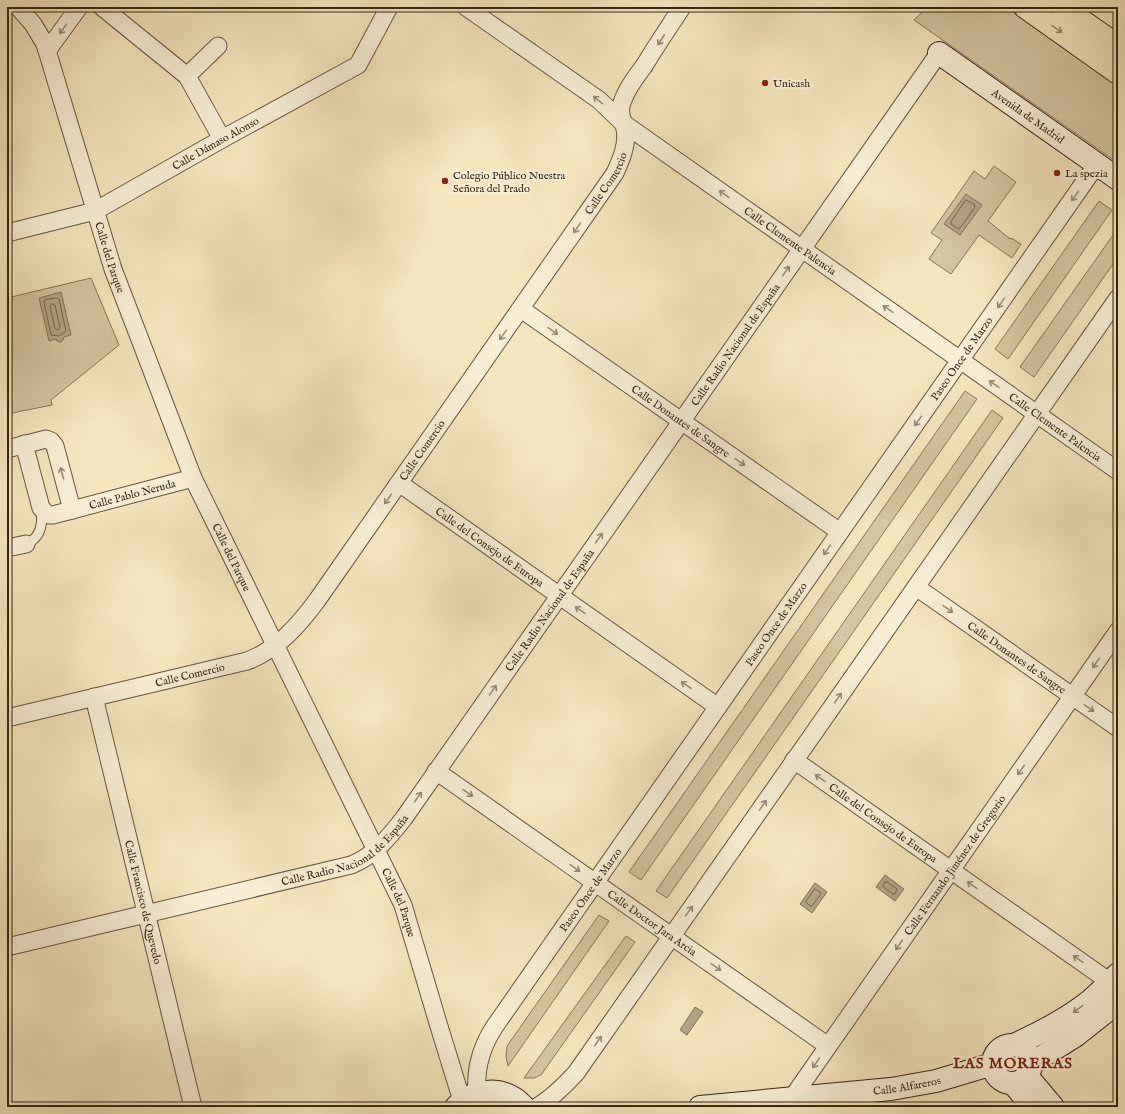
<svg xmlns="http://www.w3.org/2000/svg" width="1125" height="1114" font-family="'IM FELL English',serif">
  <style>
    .green { fill: #d5c5a0; stroke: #85755a }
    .water { fill: #b4a484; stroke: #817158 }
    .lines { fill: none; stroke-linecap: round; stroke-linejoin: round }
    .shore { stroke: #74644c; stroke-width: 1 }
    .lane-casing { stroke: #65553f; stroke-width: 11 }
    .street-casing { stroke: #65553f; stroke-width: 19 }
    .secondary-casing { stroke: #352515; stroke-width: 24 }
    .primary-casing { stroke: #352515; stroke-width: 24 }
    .lane { stroke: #f9efd4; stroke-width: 9 }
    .street { stroke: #f9efd4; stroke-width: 17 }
    .secondary { stroke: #f9efd4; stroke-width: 22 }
    .primary { stroke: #f6e6bd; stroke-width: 22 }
    .oneway { stroke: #978a74 }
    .oneway2 { stroke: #968669 }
    .poi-dot { fill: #8f2418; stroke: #f9efd4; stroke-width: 1.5 }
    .labels { text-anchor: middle; stroke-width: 4; stroke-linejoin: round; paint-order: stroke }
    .poi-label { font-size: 11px; fill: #352515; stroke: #f9efd4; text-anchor: start }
    .street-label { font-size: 11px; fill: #352515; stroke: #f9efd4 }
    .district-label { font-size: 15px; font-weight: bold; letter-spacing: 1px; fill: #7a1f14; stroke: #f9efd4 }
  </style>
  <rect width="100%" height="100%" fill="#f6e6bd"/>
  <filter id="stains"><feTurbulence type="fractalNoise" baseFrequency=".005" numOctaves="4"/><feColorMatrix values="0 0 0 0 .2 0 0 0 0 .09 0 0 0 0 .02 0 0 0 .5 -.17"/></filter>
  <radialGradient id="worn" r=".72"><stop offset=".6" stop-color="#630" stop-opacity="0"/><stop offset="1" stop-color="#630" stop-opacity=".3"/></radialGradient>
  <path class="green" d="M914 7H1006L1118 86V163L914 20 922 12Z
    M994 166 1016 182 988 221 1010 239 1011 238 1021 244 1012 258 979 235 951 274 929 259 942 240 931 233 974 171 985 179Z
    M1099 201 1112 210 1008 359 995 349Z
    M1118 228V257L1034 377 1020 367Z
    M91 278 119 345 51 400 52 405 7 414V298Z
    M965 391 977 399 641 880 629 872Z
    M992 410 1003 418 667 898 656 891Z
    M599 915 609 921 508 1066 506 1056 507 1046Z
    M626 936 635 942 541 1075 534 1078H524Z"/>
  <path class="water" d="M966 194 982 205 960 235 944 224Z
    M61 292 71 335 64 337 63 340 61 342H58L56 339 49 341 39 298Z
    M885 875 904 889 895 901 876 887Z
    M815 883 827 892 812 913 800 904Z
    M695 1007 703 1012 687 1035 680 1030Z"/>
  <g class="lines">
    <path class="shore" d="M966 200 974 204 975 207 960 228 958 229 951 224V222Z
      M56 298 59 299 66 331 59 336 51 335 44 302 45 300Z
      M52 304 55 305 60 327 58 330 55 329 50 306Z
      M885 882H887L897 889 895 894H893L883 887Z
      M815 889 820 892 821 894 812 906H810L806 902Z"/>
    <g class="lane-casing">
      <path id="lane" d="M26 544C41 538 43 524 41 510"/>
    </g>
    <g class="street-casing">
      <g id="street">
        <path id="s1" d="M18 7 33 24 45 44 113 269 193 478 403 905 438 1023 462 1101"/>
        <path d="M102 7 187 76 222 139"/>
        <path id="s2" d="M466 7 599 100 623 123 1118 471"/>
        <path d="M47 51 79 7"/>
        <path d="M187 76 218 46"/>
        <path id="s3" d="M7 233 95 211 222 139 358 65 389 7"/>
        <path id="s4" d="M521 309 840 532"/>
        <path id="s5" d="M24 444 41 508 48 515H53L193 478"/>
        <path d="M7 449 46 439 51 441 55 446 72 510"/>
        <path id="s6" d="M399 483 718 707"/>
        <path d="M7 548 26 544"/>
        <path id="s7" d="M916 587 1118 728"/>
        <path id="s8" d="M94 697 193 1107"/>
        <path id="s9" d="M7 718 247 661C277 650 299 625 318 599L615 173C621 160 628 144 625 129 623 120 619 115 621 106 625 91 635 78 644 66 656 46 669 27 682 7"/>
        <path id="s10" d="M794 760 1110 982"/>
        <path id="s11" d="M436 771 828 1046"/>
        <path id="s12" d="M7 947 351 865C373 857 390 836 404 818L939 53"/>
        <path id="s13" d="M477 1093C475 1068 481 1047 495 1026L1097 164"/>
        <path id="s14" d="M792 1098 1118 631"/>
        <path d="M537 1107C552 1098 564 1086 576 1073L1118 298"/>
      </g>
    </g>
    <g class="secondary-casing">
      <g id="secondary">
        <path id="s15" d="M939 53 1118 179"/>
        <path d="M1016 1044C1042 1032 1068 1019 1091 1000 1100 992 1109 983 1118 974"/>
        <circle cx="1012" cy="1064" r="19"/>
        <path d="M1032 1063 1075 1036 1118 1002"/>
        <path d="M1027 1076 1053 1107"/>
        <path d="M1013 1083 1032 1107"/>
        <path d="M456 1107C475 1087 505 1086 524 1107"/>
        <path id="s16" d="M700 1107 891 1089 936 1081 993 1064"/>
      </g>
    </g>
    <g class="primary-casing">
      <path id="primary" d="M1025 7 1118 73
        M1062 7 1118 46"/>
    </g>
    <use href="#lane" class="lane"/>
    <use href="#street" class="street"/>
    <use href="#secondary" class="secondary"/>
    <use href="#primary" class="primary"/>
  </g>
  <defs><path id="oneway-shaft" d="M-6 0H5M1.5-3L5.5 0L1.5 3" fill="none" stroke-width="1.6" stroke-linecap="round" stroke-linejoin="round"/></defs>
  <g class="oneway">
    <use href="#oneway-shaft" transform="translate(63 29) rotate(126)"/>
    <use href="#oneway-shaft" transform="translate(661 40) rotate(123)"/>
    <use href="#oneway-shaft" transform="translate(598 100) rotate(-141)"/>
    <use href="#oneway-shaft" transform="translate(724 194) rotate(-145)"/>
    <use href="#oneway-shaft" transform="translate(1075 196) rotate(125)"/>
    <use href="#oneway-shaft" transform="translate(577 228) rotate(125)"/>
    <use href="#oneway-shaft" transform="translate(786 271) rotate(-55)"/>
    <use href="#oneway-shaft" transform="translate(1001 303) rotate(125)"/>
    <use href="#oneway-shaft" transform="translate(888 309) rotate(-145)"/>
    <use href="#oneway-shaft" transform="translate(553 331) rotate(35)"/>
    <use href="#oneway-shaft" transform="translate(503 335) rotate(125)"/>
    <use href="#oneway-shaft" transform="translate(994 384) rotate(-145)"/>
    <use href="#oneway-shaft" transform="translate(918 421) rotate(125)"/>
    <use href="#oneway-shaft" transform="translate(740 462) rotate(35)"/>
    <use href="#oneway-shaft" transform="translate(62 473) rotate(-105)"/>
    <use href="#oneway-shaft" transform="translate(388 499) rotate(125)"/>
    <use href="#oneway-shaft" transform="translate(599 538) rotate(-55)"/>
    <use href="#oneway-shaft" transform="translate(827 550) rotate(125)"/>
    <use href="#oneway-shaft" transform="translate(948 609) rotate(35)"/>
    <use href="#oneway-shaft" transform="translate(580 610) rotate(-145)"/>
    <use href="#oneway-shaft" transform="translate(1096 663) rotate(125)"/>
    <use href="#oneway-shaft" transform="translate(686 685) rotate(-145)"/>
    <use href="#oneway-shaft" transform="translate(493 690) rotate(-55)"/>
    <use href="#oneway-shaft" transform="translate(838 698) rotate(-55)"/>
    <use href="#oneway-shaft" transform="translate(1089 708) rotate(35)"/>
    <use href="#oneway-shaft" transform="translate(1021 770) rotate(125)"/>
    <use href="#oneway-shaft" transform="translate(820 778) rotate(-145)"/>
    <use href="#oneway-shaft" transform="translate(468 793) rotate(35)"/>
    <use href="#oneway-shaft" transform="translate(418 797) rotate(-55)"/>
    <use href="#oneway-shaft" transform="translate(763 805) rotate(-55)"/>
    <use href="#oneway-shaft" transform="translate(575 868) rotate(35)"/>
    <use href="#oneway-shaft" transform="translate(972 885) rotate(-145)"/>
    <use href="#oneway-shaft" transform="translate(689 911) rotate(-55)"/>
    <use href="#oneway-shaft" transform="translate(899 945) rotate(125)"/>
    <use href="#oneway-shaft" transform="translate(1078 959) rotate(-145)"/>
    <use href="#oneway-shaft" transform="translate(716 967) rotate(35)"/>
    <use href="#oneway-shaft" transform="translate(1078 1009) rotate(144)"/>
    <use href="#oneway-shaft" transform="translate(598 1041) rotate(-55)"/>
    <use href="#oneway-shaft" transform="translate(816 1063) rotate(125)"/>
  </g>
  <use class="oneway2" href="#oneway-shaft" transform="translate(1057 29) rotate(35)"/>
  <g class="poi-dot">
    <circle cx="765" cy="83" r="4"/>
    <circle cx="1057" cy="173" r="4"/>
    <circle cx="445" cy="181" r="4"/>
  </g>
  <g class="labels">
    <g class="poi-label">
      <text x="773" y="87">Unicash</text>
      <text x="1065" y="177">La spezia</text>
      <text x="453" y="179">Colegio Público Nuestra<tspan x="453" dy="13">Señora del Prado</tspan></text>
    </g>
    <g class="street-label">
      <text dy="4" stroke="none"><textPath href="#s15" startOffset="109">Avenida de Madrid</textPath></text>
      <text dy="4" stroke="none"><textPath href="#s3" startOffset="229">Calle Dámaso Alonso</textPath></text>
      <text dy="4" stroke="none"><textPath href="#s9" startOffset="848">Calle Comercio</textPath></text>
      <text dy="4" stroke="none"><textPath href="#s2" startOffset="400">Calle Clemente Palencia</textPath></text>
      <text dy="4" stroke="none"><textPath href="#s1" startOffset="269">Calle del Parque</textPath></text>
      <text dy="4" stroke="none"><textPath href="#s12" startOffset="1003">Calle Radio Nacional de España</textPath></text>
      <text dy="4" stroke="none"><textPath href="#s13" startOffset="885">Paseo Once de Marzo</textPath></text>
      <text dy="4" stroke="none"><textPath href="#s4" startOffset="195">Calle Donantes de Sangre</textPath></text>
      <text dy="4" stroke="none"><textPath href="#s2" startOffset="724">Calle Clemente Palencia</textPath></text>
      <text dy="4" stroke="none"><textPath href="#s9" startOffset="524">Calle Comercio</textPath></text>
      <text dy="4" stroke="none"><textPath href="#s5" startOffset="163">Calle Pablo Neruda</textPath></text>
      <text dy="4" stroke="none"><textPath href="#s6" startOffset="111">Calle del Consejo de Europa</textPath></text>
      <text dy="4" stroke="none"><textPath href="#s1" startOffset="593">Calle del Parque</textPath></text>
      <text dy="4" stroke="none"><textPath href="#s12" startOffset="679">Calle Radio Nacional de España</textPath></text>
      <text dy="4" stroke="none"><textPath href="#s13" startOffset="561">Paseo Once de Marzo</textPath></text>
      <text dy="4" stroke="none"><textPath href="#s7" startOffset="123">Calle Donantes de Sangre</textPath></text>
      <text dy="4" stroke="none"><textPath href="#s9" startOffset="188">Calle Comercio</textPath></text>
      <text dy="4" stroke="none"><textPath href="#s10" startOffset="109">Calle del Consejo de Europa</textPath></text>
      <text dy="4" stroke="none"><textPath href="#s12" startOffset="355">Calle Radio Nacional de España</textPath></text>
      <text dy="4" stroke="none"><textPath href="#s14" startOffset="284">Calle Fernando Jiménez de Gregorio</textPath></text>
      <text dy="4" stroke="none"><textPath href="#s13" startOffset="237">Paseo Once de Marzo</textPath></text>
      <text dy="4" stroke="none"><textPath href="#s8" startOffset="211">Calle Francisco de Quevedo</textPath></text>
      <text dy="4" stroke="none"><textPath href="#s1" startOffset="977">Calle del Parque</textPath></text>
      <text dy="4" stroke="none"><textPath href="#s11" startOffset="264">Calle Doctor Jara Arcia</textPath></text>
      <text dy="4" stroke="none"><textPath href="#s16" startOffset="208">Calle Alfareros</textPath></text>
    </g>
    <g class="district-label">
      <text x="1013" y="1068">LAS MORERAS</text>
    </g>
  </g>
  <rect width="1125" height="1114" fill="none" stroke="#f6e6bd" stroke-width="24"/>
  <rect x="8" y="8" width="1109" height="1098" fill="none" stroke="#352515" stroke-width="2"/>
  <rect x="12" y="12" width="1101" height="1090" fill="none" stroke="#352515"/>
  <rect width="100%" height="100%" filter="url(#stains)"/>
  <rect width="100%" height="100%" fill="url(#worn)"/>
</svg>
